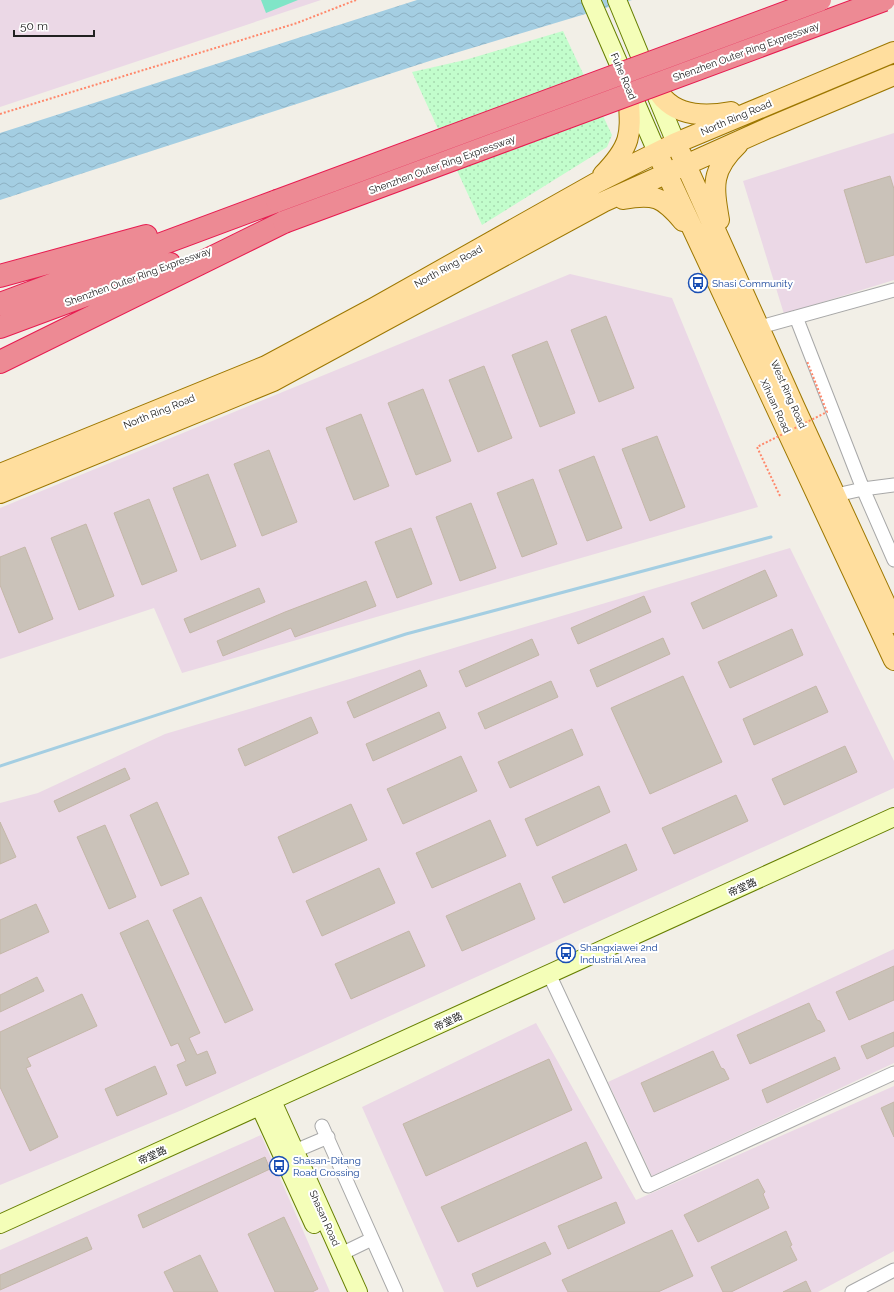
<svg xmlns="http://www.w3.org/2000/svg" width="894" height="1292" font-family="Raleway,'Noto Sans SC',sans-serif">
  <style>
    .industrial { fill: #ebd8e6 }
    .park { fill: url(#park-dots) }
    .pitch { fill: #80e5c7 }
    .water { fill: url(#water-waves) }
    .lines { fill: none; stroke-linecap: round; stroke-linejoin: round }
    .stream { stroke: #a4cee2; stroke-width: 3 }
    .building { fill: #cac2b9; stroke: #c4b7a8 }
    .street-casing { stroke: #a8a8a8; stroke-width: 15 }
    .secondary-casing { stroke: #667f00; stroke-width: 20 }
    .primary-casing { stroke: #9d7700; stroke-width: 22 }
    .highway-casing { stroke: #e71c50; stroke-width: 24 }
    .path { stroke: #ff876a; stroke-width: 2; stroke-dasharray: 2 2; stroke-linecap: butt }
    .street { stroke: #fff; stroke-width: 13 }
    .secondary { stroke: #f4feb8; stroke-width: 18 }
    .primary { stroke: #ffde9e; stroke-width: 20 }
    .highway { stroke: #ed8a94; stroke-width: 22 }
    .highway-bridge-casing { stroke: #e71c50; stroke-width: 24; stroke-linecap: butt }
    .path-bridge { stroke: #ff876a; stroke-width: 2; stroke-dasharray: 2 2; stroke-linecap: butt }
    .highway-bridge { stroke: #ed8a94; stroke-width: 22 }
    .labels { text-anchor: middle; stroke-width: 4; stroke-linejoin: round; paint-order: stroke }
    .street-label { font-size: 10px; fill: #212121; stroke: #fff }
    .transit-label { font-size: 10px; fill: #164399; stroke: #fff; text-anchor: start }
  </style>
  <defs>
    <pattern id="park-dots" width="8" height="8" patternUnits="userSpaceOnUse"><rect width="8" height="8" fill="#c2fdcc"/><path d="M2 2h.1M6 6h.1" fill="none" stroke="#a6d9af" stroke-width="1.8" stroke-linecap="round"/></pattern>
    <pattern id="water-waves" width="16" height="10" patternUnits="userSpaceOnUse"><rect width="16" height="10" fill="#a4cee2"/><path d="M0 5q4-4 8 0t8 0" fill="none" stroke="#8db1c2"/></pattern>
  </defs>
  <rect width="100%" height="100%" fill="#f2efe7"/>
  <path class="industrial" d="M0 0H321L0 107Z
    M894 133V280L784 314 743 181Z
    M570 274 672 298 758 507 182 673 154 608 0 659V508Z
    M790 548 894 761V788L182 1110 0 1185V803L38 793 165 734Z
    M894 949V1063L652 1176 608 1082Z
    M536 1023 636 1200 894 1086V1251L818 1292H444L362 1107Z
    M261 1135 330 1292H0V1250Z"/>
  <path class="park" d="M563 31 612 135 607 147 482 225 412 72 465 60Z"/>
  <path class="pitch" d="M261 0H298L266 13Z"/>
  <path class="water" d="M417 0H632L442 57 0 200V133Z"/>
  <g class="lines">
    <path class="stream" d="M0 766 406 634 771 537"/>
  </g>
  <path class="building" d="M890 176 894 189V255L866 263 844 190Z
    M606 316 634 388 599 402 571 330Z
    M547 341 575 413 540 427 512 355Z
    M484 366 512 438 478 452 449 380Z
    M423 389 451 461 416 475 388 403Z
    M361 414 389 486 354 500 326 428Z
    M657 436 685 507 650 521 622 449Z
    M269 450 297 522 262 536 234 464Z
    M594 456 622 528 587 541 559 470Z
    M208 474 236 546 201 560 173 488Z
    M533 479 557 544 522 557 497 493Z
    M149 499 177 571 142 585 114 513Z
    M471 503 496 568 460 581 436 517Z
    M86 524 114 596 79 610 51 538Z
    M411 528 432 584 397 598 375 542Z
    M25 547 53 619 19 633 0 585V557Z
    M765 570 777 596 703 629 691 603Z
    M366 581 376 606 295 637 291 628 223 656 217 641 285 612Z
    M259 588 265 602 190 633 184 619Z
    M644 596 651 612 578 644 571 628Z
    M792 629 803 655 730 688 718 662Z
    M663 638 670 654 597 687 590 670Z
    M532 639 539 655 466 687 459 671Z
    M420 670 427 686 354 718 347 702Z
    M683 676 722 762 650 794 611 708Z
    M551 681 558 697 485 729 478 713Z
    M816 686 828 712 754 745 743 719Z
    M439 712 446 728 373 761 366 744Z
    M311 717 318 733 245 766 238 749Z
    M572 729 583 755 510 788 498 762Z
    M845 746 857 772 784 805 772 779Z
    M461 756 477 791 403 824 387 789Z
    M125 768 130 779 59 812 54 801Z
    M599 786 610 812 537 846 525 819Z
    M736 795 748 821 674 854 662 828Z
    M157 802 189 874 161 886 130 815Z
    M351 804 367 840 293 873 278 837Z
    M490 820 506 856 432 888 416 853Z
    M0 822 16 857 0 864Z
    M105 825 136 897 109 909 77 837Z
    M626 844 637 870 564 903 552 877Z
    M379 868 395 903 322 936 306 901Z
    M520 883 535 919 462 951 446 916Z
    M201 897 253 1010 225 1023 173 910Z
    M36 904 49 932 0 954V920Z
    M148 920 200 1033 189 1038 197 1055 207 1051 216 1073 186 1086 177 1065 186 1061 178 1043 171 1046 120 933Z
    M409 931 425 966 351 999 335 964Z
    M894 966V1000L849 1020 836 992Z
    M37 977 44 991 0 1012V995Z
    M82 994 97 1026 27 1058 31 1066 26 1068 58 1137 30 1151 0 1087V1032Z
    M809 1003 817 1020 820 1021 825 1031 750 1064 737 1035Z
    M894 1032V1046L867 1059 861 1046Z
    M713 1051 721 1068 724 1069 729 1079 654 1112 641 1083Z
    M835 1057 840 1069 767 1103 762 1090Z
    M549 1059 572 1110 426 1176 403 1124Z
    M155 1066 167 1094 117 1116 105 1089Z
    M894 1102V1137L881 1108Z
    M586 1142 602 1178 458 1242 441 1207Z
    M265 1157 270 1169 143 1228 138 1215Z
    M758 1179 765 1192 763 1194 769 1208 698 1242 684 1215Z
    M616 1202 625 1223 568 1249 558 1226Z
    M284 1217 318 1289 312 1292H275L248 1234Z
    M672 1230 693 1276 658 1292H568L562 1280Z
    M786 1231 792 1245 790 1246 797 1260 731 1292H723L711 1267Z
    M87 1237 92 1249 0 1290V1275Z
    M545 1242 551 1254 477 1287 472 1274Z
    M200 1255 218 1292H174L164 1272Z
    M806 1281 811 1292H783Z"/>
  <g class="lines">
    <g class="street-casing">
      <path id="street" d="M796 317 863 489 894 560
        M760 327 894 290
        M836 495 863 489 894 485
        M549 974 648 1186 894 1073
        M322 1126 396 1292
        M295 1151 328 1137
        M341 1254 372 1239
        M852 1292 894 1270"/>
    </g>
    <g class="secondary-casing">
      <path id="secondary" d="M591 0 657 152
        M617 0 676 143
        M272 1101 358 1292
        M260 1106 314 1224
        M0 1224 894 817"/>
    </g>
    <g class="primary-casing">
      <path id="primary" d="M650 78C654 85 659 93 664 99 681 117 709 116 731 112
        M681 154 795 408 894 623
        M661 161 894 660
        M603 175C636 141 630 131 628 86
        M623 199C654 193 663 197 683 221
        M719 220C713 185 711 170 738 144
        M0 474 266 366 374 308 596 183 676 143 894 52
        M0 493 273 381 603 202 768 128 894 75"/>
    </g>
    <g class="highway-casing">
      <path id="highway" d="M0 276 146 236
        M0 304 277 201
        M0 327 170 264
        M0 362 284 222"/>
    </g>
    <path class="path" d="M0 114 297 23 356 0"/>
    <use href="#street" class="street"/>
    <use href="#secondary" class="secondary"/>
    <use href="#primary" class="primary"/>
    <use href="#highway" class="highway"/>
    <g class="highway-bridge-casing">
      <path id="highway-bridge" d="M277 201 820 0
        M284 222 884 0"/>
    </g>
    <path class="path-bridge" d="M780 496 757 447 827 412 807 361"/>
    <use href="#highway-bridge" class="highway-bridge"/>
  </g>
  <defs>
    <g id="bus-ring" transform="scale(1)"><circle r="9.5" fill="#fff" stroke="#1a4fb4" stroke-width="1.5"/><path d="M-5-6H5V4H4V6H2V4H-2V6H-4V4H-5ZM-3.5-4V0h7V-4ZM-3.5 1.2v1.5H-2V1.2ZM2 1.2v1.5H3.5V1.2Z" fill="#1a4fb4"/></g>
  </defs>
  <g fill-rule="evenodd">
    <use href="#bus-ring" x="698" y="283"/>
    <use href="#bus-ring" x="566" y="953"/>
    <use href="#bus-ring" x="279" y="1166"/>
  </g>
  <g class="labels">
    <g class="street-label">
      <text transform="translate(746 51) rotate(-20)" y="4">Shenzhen Outer Ring Expressway</text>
      <text transform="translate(624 76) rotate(67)" y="4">Fuhe Road</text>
      <text transform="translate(736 117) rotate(-23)" y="4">North Ring Road</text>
      <text transform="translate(442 164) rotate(-20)" y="4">Shenzhen Outer Ring Expressway</text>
      <text transform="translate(448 266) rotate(-29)" y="4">North Ring Road</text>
      <text transform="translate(138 276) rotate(-20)" y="4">Shenzhen Outer Ring Expressway</text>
      <text transform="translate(789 394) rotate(66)" y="4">West Ring Road</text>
      <text transform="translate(776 406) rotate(65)" y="4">Xihuan Road</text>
      <text transform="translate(159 411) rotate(-22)" y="4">North Ring Road</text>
      <text transform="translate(742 887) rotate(-24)" y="4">帝堂路</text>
      <text transform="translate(448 1021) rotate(-25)" y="4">帝堂路</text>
      <text transform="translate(152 1155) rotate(-24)" y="4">帝堂路</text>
      <text transform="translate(325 1218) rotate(66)" y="4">Shasan Road</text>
    </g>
    <g class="transit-label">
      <text x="712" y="287">Shasi Community</text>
      <text x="580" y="951">Shangxiawei 2nd<tspan x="580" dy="12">Industrial Area</tspan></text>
      <text x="293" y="1164">Shasan-Ditang<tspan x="293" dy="12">Road Crossing</tspan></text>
    </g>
  </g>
  <path d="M14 30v6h80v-6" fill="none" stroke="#212121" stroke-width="2"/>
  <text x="20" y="30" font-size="12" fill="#212121" stroke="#ffffff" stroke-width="3" paint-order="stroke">50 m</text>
</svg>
